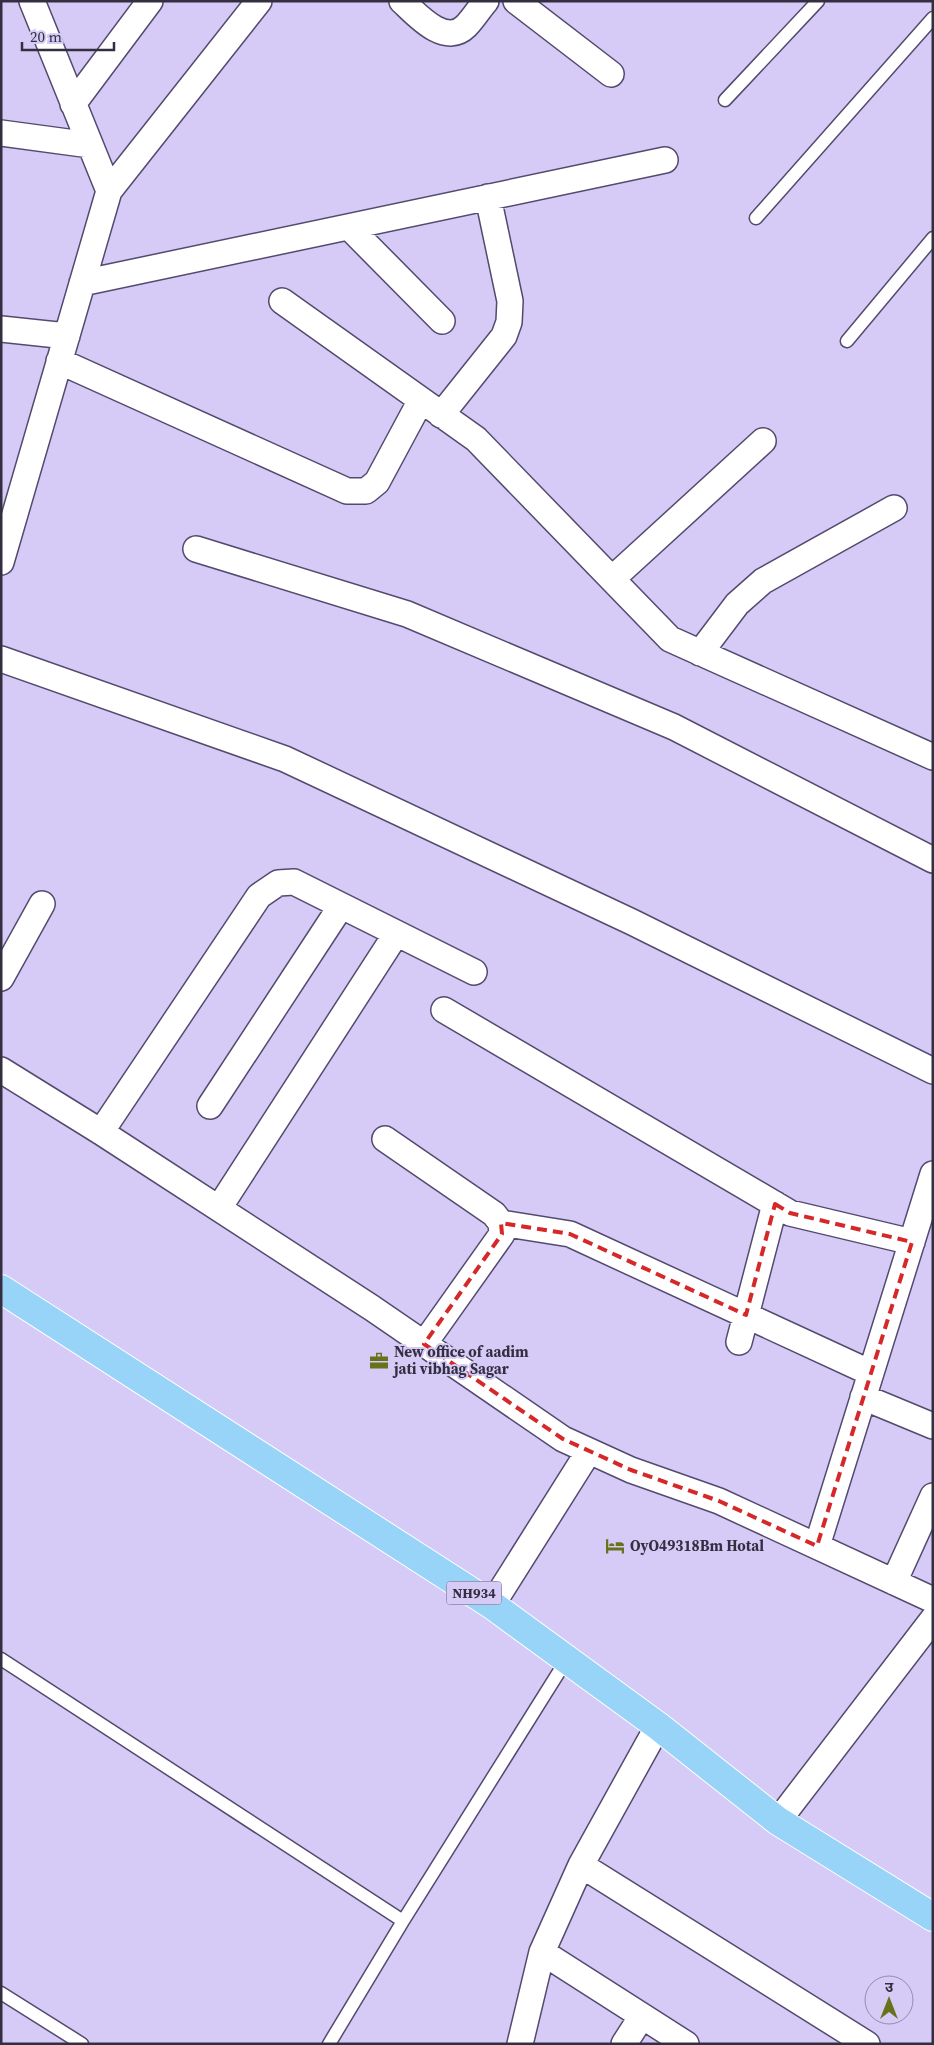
<svg xmlns="http://www.w3.org/2000/svg" width="934" height="2045" font-family="'Source Serif 4','Noto Sans Devanagari',serif">
  <style>
    .lines { fill: none; stroke-linecap: round; stroke-linejoin: round }
    .service-casing { stroke: #534a6e; stroke-width: 15 }
    .minor-casing { stroke: #534a6e; stroke-width: 28 }
    .trunk-casing { stroke: #fff; stroke-width: 30 }
    .service { stroke: #fff; stroke-width: 12 }
    .minor { stroke: #fff; stroke-width: 25 }
    .trunk { stroke: #98d4f7; stroke-width: 28 }
    .marked { fill: none; stroke: #d62828; stroke-width: 4; stroke-dasharray: 10 6; stroke-linejoin: round }
    .labels { text-anchor: middle; stroke-width: 4; stroke-linejoin: round; paint-order: stroke }
    .shield { fill: #d5cbf6; stroke: #645e77; stroke-width: 1 }
    .shield-label { font-size: 14px; font-weight: bold; fill: #332f40 }
    .poi-label { font-size: 15px; font-weight: bold; fill: #332f40; stroke: #d5cbf6; text-anchor: start }
  </style>
  <rect width="100%" height="100%" fill="#d5cbf6"/>
  <g class="lines">
    <g class="service-casing">
      <path id="service" d="M725 100 818 1
        M756 218 933 18
        M847 341 933 238
        M1 1659 403 1921
        M1 1993 82 2044
        M329 2044 403 1921 567 1659"/>
    </g>
    <g class="minor-casing">
      <path id="minor" d="M402 1C417 15 445 47 466 26 473 19 479 9 486 1
        M516 1 611 74
        M73 104 150 1
        M1 133 90 145
        M109 191 259 1
        M349 227 442 321
        M82 283 665 160
        M282 301 476 439 670 639 933 757
        M1 329 67 336
        M59 361 347 491H366L377 482 421 400
        M441 415 504 336 509 322 510 301 488 197
        M196 549 407 614 674 727 933 860
        M1 562 109 191 32 1
        M612 579 763 441
        M700 653 737 604 763 581 894 508
        M1 659 285 759 632 922 933 1071
        M1 978 42 904
        M444 1010 790 1213 912 1242
        M1 1070 101 1132 372 1308 563 1439 631 1470 719 1501 933 1600
        M210 1106 341 906
        M101 1132 259 896 278 883 294 882 474 972
        M385 1139 494 1214 501 1223 502 1234 424 1344
        M219 1208 396 934
        M501 1223 570 1234 871 1373
        M739 1342 775 1204
        M863 1397 933 1426
        M817 1546 933 1174
        M894 1582 933 1496
        M492 1605 589 1451
        M778 1821 933 1619
        M581 1865 867 2044
        M542 1952 686 2044
        M520 2044 542 1952 581 1865 658 1726
        M624 2044 642 2016"/>
    </g>
    <g class="trunk-casing">
      <path id="trunk" d="M1 1289 492 1605 658 1726 778 1821 933 1917"/>
    </g>
    <use href="#service" class="service"/>
    <use href="#minor" class="minor"/>
    <use href="#trunk" class="trunk"/>
  </g>
  <path class="marked" d="M775 1204 790 1213 912 1242 817 1546 719 1501 631 1470 563 1439 424 1344 502 1234 501 1223 570 1234 746 1315Z"/>
  <defs>
    <g id="office-bare" transform="scale(1.5)"><path d="M-6-3h4V-5.5h4V-3h4V5H-6ZM-1-4.5V-3h2v-1.5ZM-6 0V1H6V0Z" fill="#68721b" stroke="#d5cbf6" stroke-width="2.5" paint-order="stroke"/></g>
    <g id="hotel-bare" transform="scale(1.5)"><path d="M-6-4.5h1.5V1H6V5H4.5V3h-9V5H-6ZM-4 0a1.8 1.8 0 1 1 3.6 0ZM.5 0V-2.5h3Q6-2.5 6 0Z" fill="#68721b" stroke="#d5cbf6" stroke-width="2.5" paint-order="stroke"/></g>
  </defs>
  <g fill-rule="evenodd">
    <use href="#office-bare" x="379" y="1361"/>
    <use href="#hotel-bare" x="615" y="1546"/>
  </g>
  <g class="labels">
    <rect class="shield" x="446.5" y="1581.5" width="55" height="23" rx="4"/>
    <g class="shield-label">
      <text x="474" y="1598">NH934</text>
    </g>
    <g class="poi-label">
      <text x="394" y="1357">New office of aadim<tspan x="394" dy="17">jati vibhag Sagar</tspan></text>
      <text x="630" y="1551">OyO49318Bm Hotal</text>
    </g>
  </g>
  <rect width="934" height="2045" fill="none" stroke="#332f40" stroke-width="5"/>
  <g transform="translate(889 2000)"><circle r="24" fill="#d5cbf6" stroke="#948dad"/>
  <path d="M0-4L9 19L0 12L-9 19Z" fill="#68721b"/>
  <text y="-8" font-size="14" font-weight="bold" text-anchor="middle" fill="#332f40">उ</text>
  </g>
  <path d="M22 42v8h92v-8" fill="none" stroke="#332f40" stroke-width="2.5"/>
  <text x="30" y="42" font-size="15" fill="#332f40" stroke="#d5cbf6" stroke-width="4" paint-order="stroke">20 m</text>
</svg>
